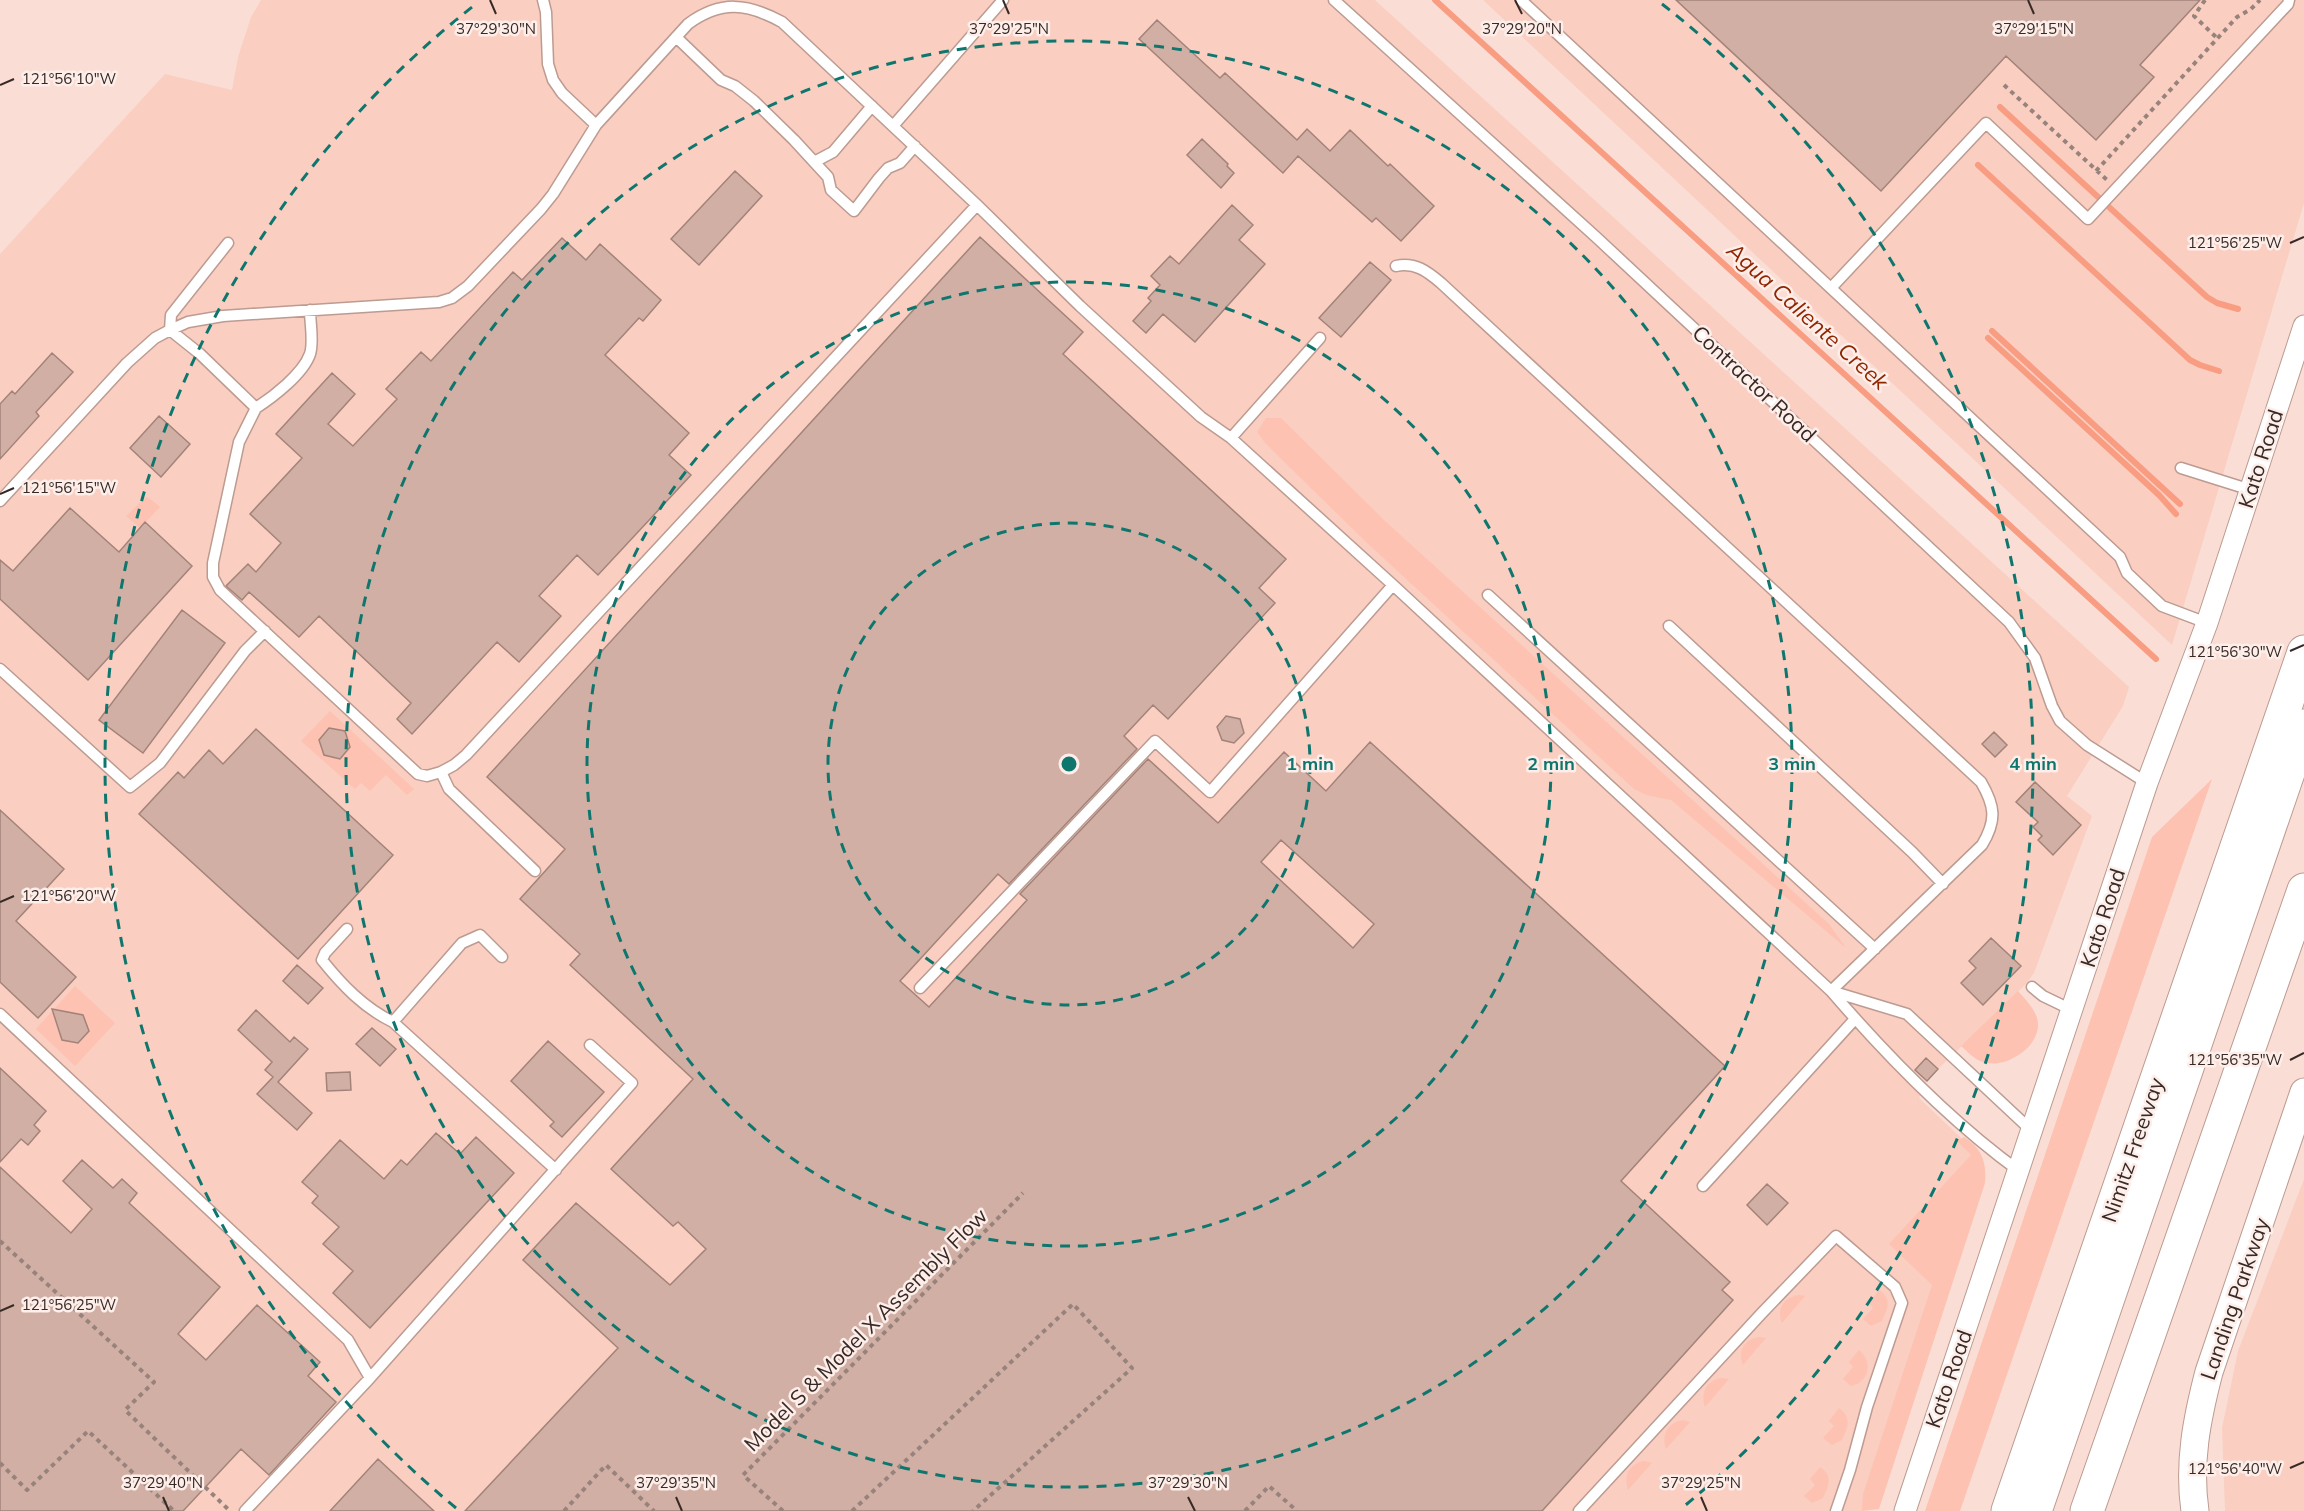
<svg xmlns="http://www.w3.org/2000/svg" width="2304" height="1511" font-family="Mulish,sans-serif">
  <style>
    .built { fill: #facec1 }
    .green { fill: #fdc2b1 }
    .lines { fill: none; stroke-linecap: round; stroke-linejoin: round }
    .stream { stroke: #f99d82; stroke-width: 6 }
    .building { fill: #d1afa5; stroke: #a38379; stroke-width: 1.5; fill-rule: evenodd }
    .service-casing { stroke: #bc9b91; stroke-width: 13 }
    .minor-casing { stroke: #bc9b91; stroke-width: 23 }
    .tertiary-casing { stroke: #bc9b91; stroke-width: 29 }
    .motorway-casing { stroke: #bc9b91; stroke-width: 35 }
    .path { stroke: #98837c; stroke-width: 4; stroke-dasharray: 4.5 4.5; stroke-linecap: butt }
    .service { stroke: #fff; stroke-width: 10 }
    .minor { stroke: #fff; stroke-width: 21 }
    .tertiary { stroke: #fff; stroke-width: 27 }
    .motorway { stroke: #fff; stroke-width: 33 }
    .ticks { fill: none; stroke: #372925; stroke-width: 2 }
    .ring { fill: none; stroke: #0f766e; stroke-width: 3; stroke-dasharray: 10 8 }
    .labels { text-anchor: middle; stroke-width: 5; stroke-linejoin: round; paint-order: stroke }
    .street-label { font-size: 21px; fill: #372925; stroke: #fdeeea }
    .water-label { font-size: 22px; font-style: italic; fill: #8f2600; stroke: #fdeeea }
    .ticks-label { font-size: 15px; text-anchor: middle; fill: #372925; stroke: #fdeeea; stroke-width: 5; stroke-linejoin: round; paint-order: stroke }
    .centre { fill: #0f766e; stroke: #fdeeea; stroke-width: 3 }
    .ring-label { font-size: 18px; text-anchor: middle; font-weight: bold; fill: #0f766e; stroke: #fdeeea; stroke-width: 5; stroke-linejoin: round; paint-order: stroke }
  </style>
  <rect width="100%" height="100%" fill="#faded5"/>
  <path class="built" d="M261 0H1375L2129 687 2123 706 2067 796 2092 816 2034 973 2026 984 1938 1069 1927 1081 1919 1098 1976 1152 1863 1511H0V254L165 74 232 90 238 57 251 17Z
    M1483 0H2304V203L2172 645Z
    M2304 1179V1511H2225L2222 1428 2238 1351Z"/>
  <path class="green" d="M1266 418H1281L1385 521 1829 924 1846 948 1671 800 1646 795 1634 789 1366 542 1266 444 1257 432Z
    M146 497 149 498 160 507 140 528 126 516Z
    M330 711 414 789 407 795 386 775 370 791 361 783 355 789 301 741Z
    M2212 779 1960 1511H1925L2152 837Z
    M75 986 115 1023 75 1066 36 1029Z
    M2018 991C2025 999 2034 1008 2037 1018 2045 1045 2004 1072 1980 1061 1973 1058 1967 1051 1961 1046Z
    M1964 1137C1982 1148 1987 1163 1985 1183L1879 1509 1862 1511 1863 1494 1932 1285 1889 1244 1971 1155 1957 1141Z
    M1879 1290C1892 1299 1888 1308 1882 1321L1871 1326 1863 1319 1873 1308 1869 1303Z
    M1799 1295 1805 1296 1782 1323C1776 1309 1784 1297 1799 1295Z
    M1760 1337 1766 1338 1743 1365C1737 1351 1744 1339 1760 1337Z
    M1859 1350C1873 1361 1870 1382 1851 1386L1843 1379 1853 1367 1849 1362Z
    M1722 1378 1729 1379 1705 1407C1700 1392 1707 1380 1722 1378Z
    M1839 1408C1852 1418 1848 1427 1842 1440L1832 1445 1823 1438 1834 1426 1829 1421Z
    M1683 1420 1690 1422 1666 1449C1661 1434 1668 1423 1683 1420Z
    M1645 1461 1652 1463 1628 1490C1623 1475 1630 1463 1645 1461Z
    M1820 1467C1833 1476 1829 1485 1823 1498L1812 1503 1804 1496 1815 1485 1810 1479Z"/>
  <g class="lines">
    <path class="stream" d="M1435 0 2156 659
      M2000 107 2207 297 2217 303 2238 309
      M1978 165 2190 360 2200 365 2219 371
      M1992 331 2180 504
      M1988 338 2159 495 2176 514"/>
  </g>
  <path class="building" d="M1676 0H2200L2140 65 2154 77 2096 140 2006 56 1881 191Z
    M1157 20 1220 78 1225 73 1297 140 1307 129 1330 151 1350 130 1388 166 1390 164 1434 206 1401 241 1376 218 1372 222 1298 156 1283 173 1139 39Z
    M1202 139 1228 164 1227 166 1234 173 1221 188 1187 155Z
    M735 171 762 196 699 265 671 239Z
    M1232 205 1253 225 1239 240 1265 264 1195 342 1163 314 1146 333 1133 321 1151 301 1148 298 1160 285 1151 276 1170 256 1179 264Z
    M980 237 1083 332 1063 354 1286 559 1259 588 1275 603 1168 719 1153 705 1124 736 1137 749 1009 884 998 874 900 981 929 1007 1027 900 1020 894 1148 759 1218 823 1284 752 1326 791 1370 742 1725 1066 1621 1181 1730 1282 1722 1290 1733 1300 1542 1511H465L618 1348 523 1260 576 1203 670 1285 706 1249 678 1222 673 1226 611 1169 693 1079 570 965 580 954 520 899 565 849 487 777ZM1281 840 1374 924 1353 948 1261 862Z
    M562 238 586 260 600 244 661 300 643 321 639 318 605 355 689 433 669 455 691 475 598 575 577 555 539 596 561 616 519 662 497 642 412 734 397 719 411 703 319 616 299 637 249 592 242 600 226 586 248 564 256 572 281 543 250 514 302 458 276 434 332 373 355 394 328 424 353 446 397 399 386 389 421 352 431 361 513 272 522 280Z
    M1370 262 1391 280 1341 337 1319 318Z
    M52 353 73 372 36 412 39 416 0 459V404L12 391 15 394Z
    M159 416 190 444 161 477 130 448Z
    M70 508 119 552 145 522 192 566 88 680 0 599V560L13 571Z
    M182 610 225 643 143 753 99 720Z
    M1226 716 1240 719 1244 733 1234 743 1222 740 1217 727Z
    M329 728 345 731 350 747 340 759 324 755 319 740Z
    M256 729 393 855 298 959 139 814 178 772 184 778 209 750 223 764Z
    M1994 732 2007 745 1995 757 1982 744Z
    M2035 782 2081 825 2053 855 2038 840 2042 836 2033 827 2038 822 2016 802Z
    M0 810 64 869 16 921 76 977 38 1018 0 982Z
    M1991 938 2021 966 1983 1005 1961 983 1976 968 1969 961Z
    M297 965 323 988 308 1004 283 981Z
    M52 1009 83 1015 89 1031 78 1043 62 1040Z
    M256 1010 290 1042 294 1037 308 1049 278 1082 312 1113 297 1130 257 1094 273 1077 265 1070 272 1062 238 1030Z
    M372 1028 396 1049 380 1066 356 1044Z
    M548 1041 604 1092 562 1137 550 1126 554 1122 511 1081Z
    M1926 1058 1938 1069 1927 1081 1915 1070Z
    M0 1068 46 1111 34 1125 40 1131 28 1145 21 1139 0 1162Z
    M350 1072 351 1090 327 1091 326 1073Z
    M436 1133 460 1154 476 1137 514 1173 370 1328 333 1293 353 1271 323 1244 339 1227 312 1203 318 1196 302 1182 340 1140 384 1179 401 1160 407 1165Z
    M82 1160 113 1188 122 1179 137 1193 129 1203 220 1287 178 1334 206 1360 257 1305 320 1362 308 1376 336 1402 269 1475 241 1449 183 1511H0V1167L71 1233 92 1209 63 1181Z
    M1767 1184 1788 1203 1767 1225 1747 1205Z
    M378 1459 434 1511H330Z"/>
  <g class="lines">
    <g class="service-casing">
      <path id="service" d="M543 0 546 12 548 64 553 80 562 93 596 125
        M1334 0 1596 237 2009 622 2035 658 2052 706 2060 721 2087 745 2147 783
        M1521 0 2120 557 2127 573 2162 606 2207 623
        M676 37 721 80 735 86 754 101 794 140 828 177 831 190 854 211 879 178 888 168 900 163 915 146
        M893 126 1003 0
        M816 161 833 152 872 106
        M1396 266C1415 262 1427 271 1441 283L1981 782C1995 806 1997 820 1982 845L1831 991
        M1831 288 1986 123 2088 219 2288 4 2289 0
        M256 408C273 397 303 374 310 354 314 342 310 323 310 310
        M1231 438 1320 338
        M2181 468 2251 490
        M0 501 127 363 155 338 170 330 171 315 228 243
        M1488 595 1875 949
        M1669 626 1912 852 1943 884
        M0 669 130 787 160 763 245 651 265 631
        M441 772 454 765 466 755 977 205
        M535 871 449 789 441 772 427 776 418 774 220 590 213 577V563L239 442 256 408 200 354 170 330 188 322 223 316 439 302 452 298 468 286 541 209 553 194 596 125 688 24C721 0 747 3 782 22L977 205 1080 306 1201 417 1231 438 1393 585 1831 991C1887 1056 1950 1121 2019 1171
        M347 929 325 953 322 960C342 985 364 1008 393 1022L556 1170
        M2032 987 2043 996 2072 1010
        M920 988 1155 741 1210 792 1393 585
        M1831 991 1907 1014 2032 1131
        M0 1014 348 1340 370 1378
        M393 1022 462 943 480 935 502 957
        M1703 1186 1855 1019
        M245 1511 370 1378 632 1083 590 1045
        M1579 1511 1761 1314 1836 1236 1895 1287 1902 1303 1867 1407 1850 1470 1836 1511"/>
    </g>
    <g class="minor-casing">
      <path id="minor" d="M1905 1511 2147 783 2207 623 2304 326"/>
    </g>
    <g class="tertiary-casing">
      <path id="tertiary" d="M2195 1511C2188 1463 2197 1418 2209 1372L2304 1092"/>
    </g>
    <g class="motorway-casing">
      <path id="motorway" d="M2008 1511 2304 652
        M2035 1511 2304 726
        M2087 1511 2304 890"/>
    </g>
    <path class="path" d="M2205 0 2194 16 2217 38
      M2004 85 2107 180
      M2096 171 2237 17 2251 9 2260 0
      M0 1241 154 1382 125 1410 230 1511
      M0 1463 27 1490 88 1431 174 1511
      M564 1511 606 1465 654 1511
      M783 1511 743 1475 1023 1193
      M852 1511 1073 1304 1132 1368 973 1511
      M1245 1511 1269 1486 1297 1511"/>
    <use href="#service" class="service"/>
    <use href="#minor" class="minor"/>
    <use href="#tertiary" class="tertiary"/>
    <use href="#motorway" class="motorway"/>
  </g>
  <path class="ticks" d="M490 0 496 14M1003 0 1009 14M1515 0 1522 14M2028 0 2034 14M0 85 14 79M2290 243 2304 237M0 494 14 488M2290 651 2304 645M0 902 14 896M2290 1060 2304 1053M0 1311 14 1305M2290 1468 2304 1462M163 1497 169 1511M676 1497 682 1511M1188 1497 1195 1511M1701 1497 1707 1511"/>
  <g class="ring">
    <circle cx="1069" cy="764" r="241"/>
    <circle cx="1069" cy="764" r="482"/>
    <circle cx="1069" cy="764" r="723"/>
    <path d="M456 1508A964 964 0 0 1 476 4M1662 4A964 964 0 0 1 1682 1508"/>
  </g>
  <g class="labels">
    <g class="street-label">
      <text transform="translate(1754 384) rotate(43)" y="7">Contractor Road</text>
      <text transform="translate(2261 459) rotate(-72)" y="7">Kato Road</text>
      <text transform="translate(2103 918) rotate(-72)" y="7">Kato Road</text>
      <text transform="translate(2133 1150) rotate(-71)" y="7">Nimitz Freeway</text>
      <text transform="translate(2235 1299) rotate(-71)" y="7">Landing Parkway</text>
      <text transform="translate(866 1330) rotate(-45)" y="7">Model S &amp; Model X Assembly Flow</text>
      <text transform="translate(1949 1379) rotate(-71)" y="7">Kato Road</text>
    </g>
    <g class="water-label">
      <text transform="translate(1808 316) rotate(42)" y="8">Agua Caliente Creek</text>
    </g>
  </g>
  <g class="ticks-label">
    <text x="496" y="34">37°29'30"N</text>
    <text x="1009" y="34">37°29'25"N</text>
    <text x="1522" y="34">37°29'20"N</text>
    <text x="2034" y="34">37°29'15"N</text>
    <text x="69" y="84">121°56'10"W</text>
    <text x="2235" y="248">121°56'25"W</text>
    <text x="69" y="493">121°56'15"W</text>
    <text x="2235" y="657">121°56'30"W</text>
    <text x="69" y="901">121°56'20"W</text>
    <text x="2235" y="1065">121°56'35"W</text>
    <text x="69" y="1310">121°56'25"W</text>
    <text x="2235" y="1474">121°56'40"W</text>
    <text x="163" y="1488">37°29'40"N</text>
    <text x="676" y="1488">37°29'35"N</text>
    <text x="1188" y="1488">37°29'30"N</text>
    <text x="1701" y="1488">37°29'25"N</text>
  </g>
  <circle cx="1069" cy="764" r="9" class="centre"/>
  <g class="ring-label">
    <text x="1310" y="770">1 min</text>
    <text x="1551" y="770">2 min</text>
    <text x="1792" y="770">3 min</text>
    <text x="2033" y="770">4 min</text>
  </g>
</svg>
